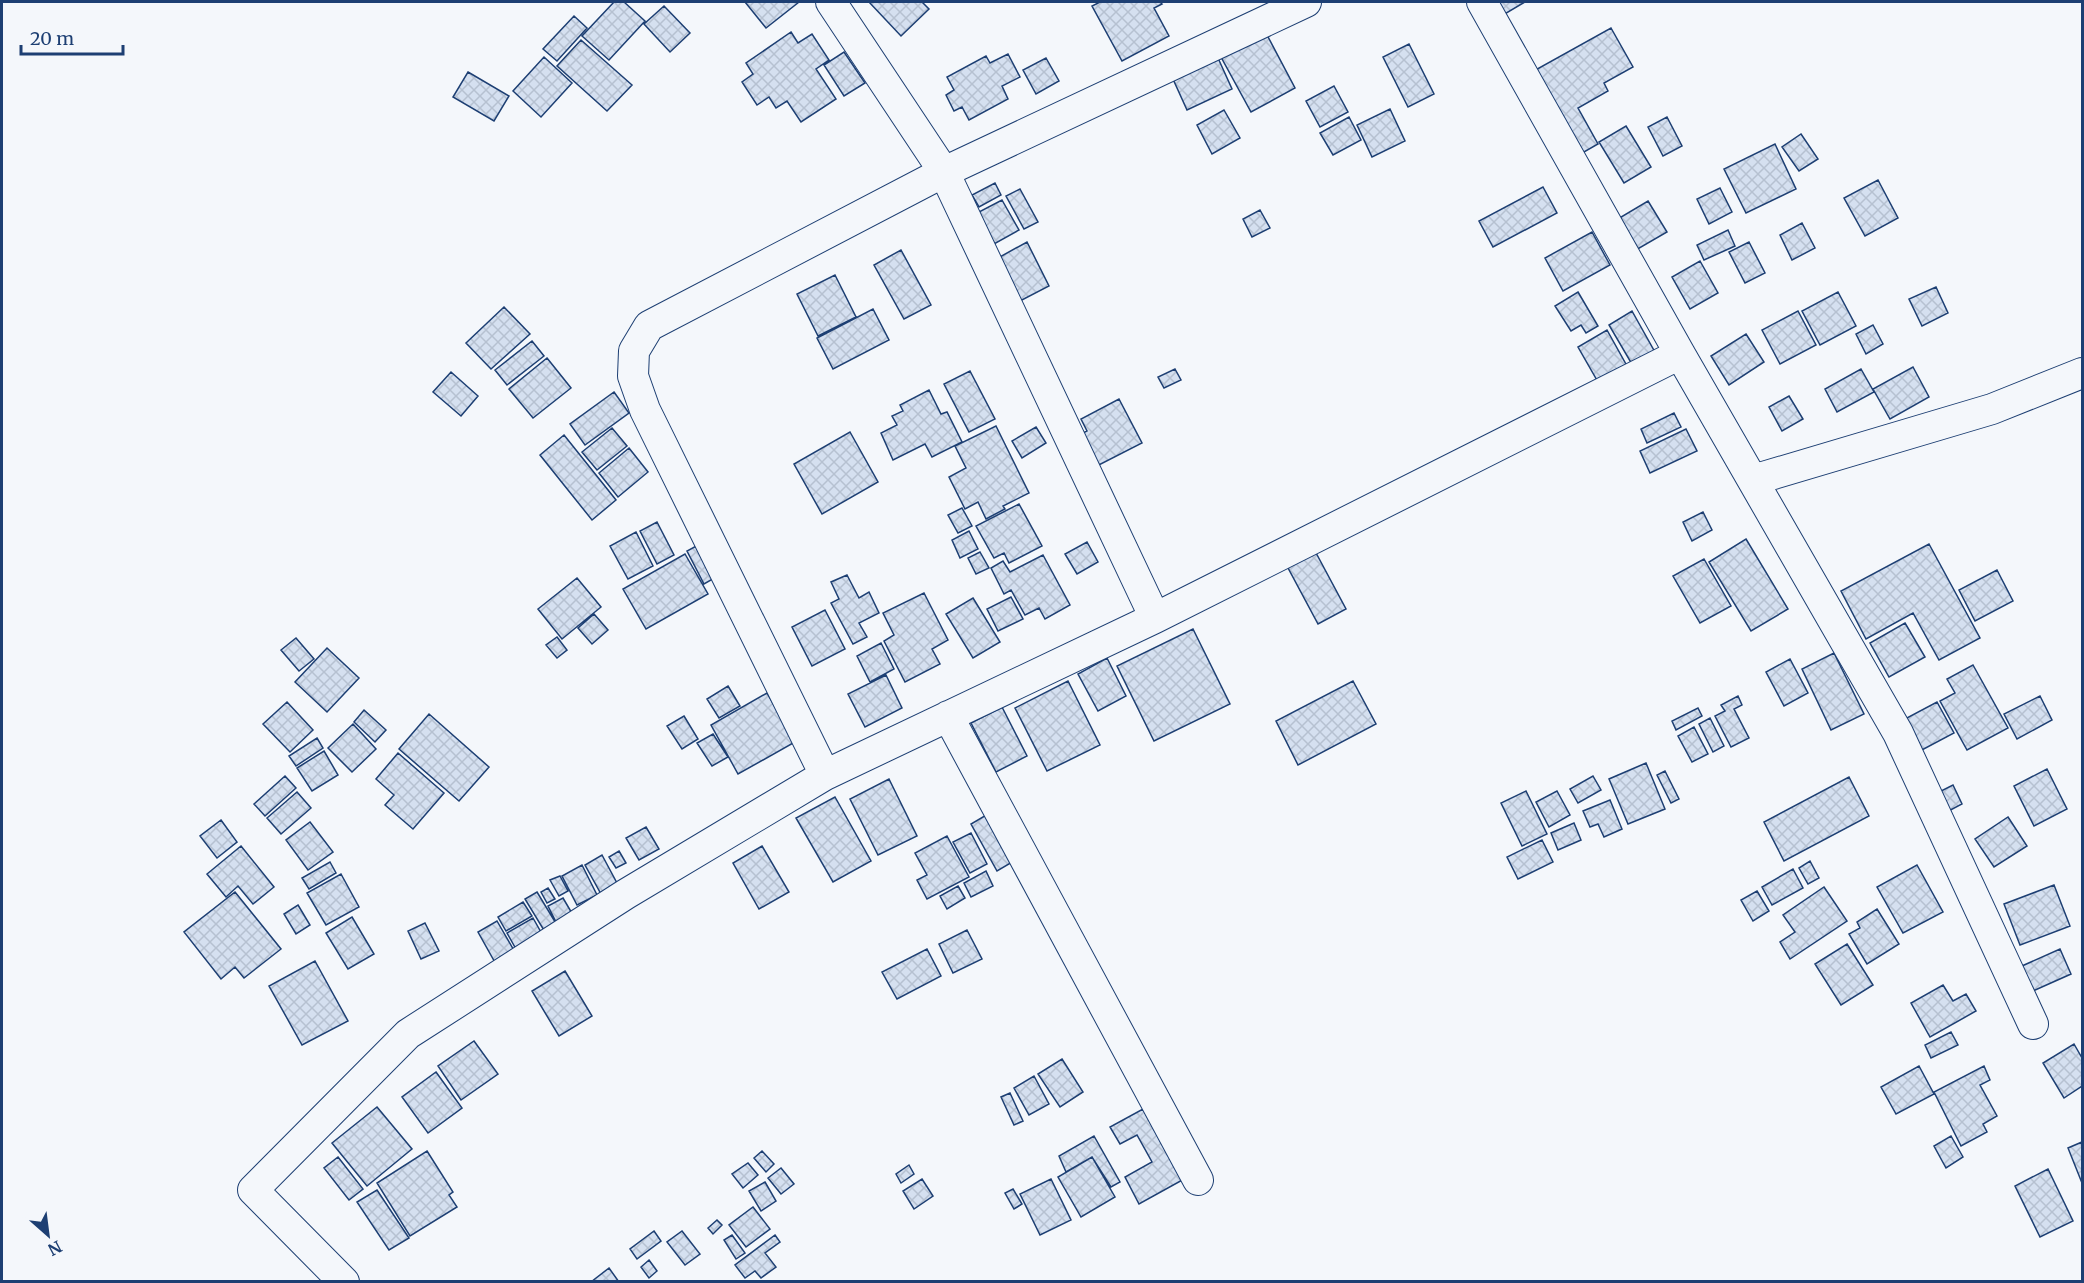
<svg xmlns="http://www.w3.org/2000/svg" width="2084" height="1283" font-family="Merriweather,serif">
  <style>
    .building { fill: url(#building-cross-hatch); stroke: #1d3f73; stroke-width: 1.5 }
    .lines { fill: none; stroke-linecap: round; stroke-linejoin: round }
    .minor-casing { stroke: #1d3f73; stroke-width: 32 }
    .minor { stroke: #f4f7fb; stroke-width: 30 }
  </style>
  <defs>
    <pattern id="building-cross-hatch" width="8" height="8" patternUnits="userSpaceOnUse" patternTransform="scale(1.5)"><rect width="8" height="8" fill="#d5e0f0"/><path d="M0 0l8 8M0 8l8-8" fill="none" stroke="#b6c1d1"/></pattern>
  </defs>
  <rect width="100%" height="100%" fill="#f4f7fb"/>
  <path class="building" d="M614 2H624L645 21 609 60 582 36Z
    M745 2H799L766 28Z
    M869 2H922L929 9 901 36Z
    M1100 2H1160L1162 4 1154 8 1169 36 1122 61 1092 6Z
    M1490 2H1525L1498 18Z
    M664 6 690 33 670 52 644 24Z
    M574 16 587 28 557 61 543 49Z
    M1611 28 1633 67 1604 83 1608 91 1578 108 1598 144 1577 156 1530 73Z
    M791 32 798 43 812 34 829 60 816 69 836 99 801 122 787 101 776 108 769 97 757 105 742 82 753 74 746 63Z
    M1266 33 1295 88 1251 112 1221 57Z
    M581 40 632 85 607 111 557 66Z
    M1409 44 1434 94 1408 107 1383 57Z
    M844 52 865 83 844 96 824 65Z
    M1008 54 1020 77 1002 86 1008 99 969 120 962 107 954 111 946 95 954 90 947 77 986 56 990 63Z
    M544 57 572 83 541 117 513 91Z
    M1046 58 1059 81 1036 94 1023 70Z
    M1218 58 1232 89 1187 110 1173 79Z
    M468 72 509 96 494 121 453 97Z
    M1334 86 1348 112 1320 127 1306 101Z
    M1390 109 1405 141 1372 157 1357 125Z
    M1224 110 1240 138 1212 154 1197 125Z
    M1349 117 1361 140 1333 155 1320 133Z
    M1667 117 1682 146 1663 156 1648 127Z
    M1626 126 1651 167 1624 183 1599 142Z
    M1801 134 1818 159 1799 171 1782 147Z
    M1775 144 1796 189 1746 213 1724 169Z
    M1878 180 1898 218 1865 236 1844 198Z
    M995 183 1001 195 979 207 972 195Z
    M1543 187 1557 213 1493 247 1479 221Z
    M1720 188 1732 212 1709 224 1697 199Z
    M1020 189 1038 222 1024 229 1006 196Z
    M1002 200 1019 230 994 244 977 213Z
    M1648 201 1667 232 1629 254 1611 223Z
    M1260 210 1270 228 1252 237 1243 219Z
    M1802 223 1815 248 1792 260 1780 235Z
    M1728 230 1735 246 1704 260 1697 245Z
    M1592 232 1610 265 1563 291 1545 258Z
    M1027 242 1049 286 1020 301 998 258Z
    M1749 242 1765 273 1745 283 1729 252Z
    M901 250 931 305 904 319 874 265Z
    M1700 261 1718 293 1690 309 1672 277Z
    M835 275 856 317 818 336 797 294Z
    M1936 287 1948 313 1922 326 1909 299Z
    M1578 292 1598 326 1586 333 1581 325 1571 331 1555 306Z
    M1838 292 1856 326 1820 345 1802 311Z
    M504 307 530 334 491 369 466 343Z
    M873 309 889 340 833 369 817 338Z
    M1632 311 1656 354 1633 366 1609 325Z
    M1798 311 1816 345 1780 364 1762 330Z
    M1873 325 1883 344 1866 354 1856 334Z
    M1607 330 1627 366 1598 382 1578 347Z
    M1746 334 1764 362 1729 385 1711 356Z
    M532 341 544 356 507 385 495 370Z
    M547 358 571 388 533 418 509 389Z
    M1913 367 1929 397 1890 419 1873 389Z
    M1175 369 1181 380 1164 388 1158 377Z
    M1861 369 1874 392 1837 412 1825 389Z
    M970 371 995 419 969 432 944 384Z
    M451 372 478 396 461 416 433 392Z
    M929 390 941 414 947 412 962 442 932 457 925 444 893 460 881 433 897 425 892 416 903 411 900 405Z
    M614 392 629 413 585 445 570 424Z
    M1789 396 1803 419 1782 431 1769 407Z
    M1119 399 1142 443 1089 470 1072 439 1087 431 1081 419Z
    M1674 413 1681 427 1647 443 1641 429Z
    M996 426 1029 493 1003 506 1005 509 986 519 978 502 965 509 949 477 966 468 955 446Z
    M1036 427 1046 443 1022 458 1012 441Z
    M612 428 627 446 597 470 582 452Z
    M1686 429 1697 451 1650 473 1640 451Z
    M850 432 878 482 822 514 794 464Z
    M564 435 616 500 592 520 540 455Z
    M629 448 648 472 618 497 599 473Z
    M1019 504 1042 546 1009 563 1004 553 994 558 976 526Z
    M962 508 972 526 958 533 948 515Z
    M1703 512 1712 530 1692 541 1683 522Z
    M657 522 674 555 657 564 640 531Z
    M969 531 978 549 960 558 952 540Z
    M636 532 653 566 628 579 610 546Z
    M1746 539 1788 609 1751 631 1709 562Z
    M1087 542 1098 562 1077 574 1065 554Z
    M700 544 718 576 704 584 687 551Z
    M1929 544 1980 638 1939 660 1913 613 1866 639 1841 591Z
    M1315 551 1346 609 1318 624 1287 566Z
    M980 552 989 568 976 574 968 558Z
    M685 554 708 594 646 629 623 589Z
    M1043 555 1070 605 1045 619 1039 608 1025 615 1011 590 1004 594 991 568 1003 561 1010 572Z
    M1704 559 1731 606 1700 623 1673 576Z
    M1997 570 2013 601 1975 621 1959 590Z
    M847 575 859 598 869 592 879 613 859 623 867 637 853 644 831 603 839 599 831 582Z
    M577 578 601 607 562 639 538 609Z
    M924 593 948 640 932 649 940 664 905 682 884 641 894 635 883 613Z
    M1011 597 1023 619 998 631 987 609Z
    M973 598 1000 642 973 658 946 614Z
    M825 610 845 649 812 666 792 627Z
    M594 614 608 630 592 644 578 628Z
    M1905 623 1925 657 1889 677 1870 643Z
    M1193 629 1230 704 1154 741 1117 666Z
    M557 637 567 650 557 658 546 645Z
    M296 638 314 659 299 671 281 650Z
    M881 643 894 669 870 682 857 656Z
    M327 648 359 678 327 712 295 682Z
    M1834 653 1864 714 1831 730 1802 669Z
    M1107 658 1126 696 1098 711 1078 674Z
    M1790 659 1808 693 1784 706 1766 672Z
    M1973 665 2008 728 1967 750 1940 701 1955 693 1947 679Z
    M886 675 902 708 865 727 848 694Z
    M1068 681 1100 745 1047 771 1015 708Z
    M1353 681 1376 724 1298 765 1276 721Z
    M728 686 740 706 719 718 707 699Z
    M767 693 795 742 738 774 711 725Z
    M1738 696 1742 705 1734 709 1749 738 1731 747 1715 716 1725 711 1721 705Z
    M2040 696 2052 720 2017 739 2004 714Z
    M287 702 313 730 290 752 263 724Z
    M1937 702 1954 733 1920 751 1903 720Z
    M1002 707 1027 756 996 772 971 723Z
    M1698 708 1702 716 1676 730 1672 721Z
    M364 710 386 730 375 742 354 722Z
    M429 714 489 767 459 801 399 749Z
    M684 716 698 739 682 749 667 726Z
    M1710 718 1724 746 1713 752 1699 724Z
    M353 724 376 749 352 772 328 748Z
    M1694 727 1708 754 1692 762 1678 736Z
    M713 734 728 757 712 766 697 743Z
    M317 738 323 748 296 766 289 756Z
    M324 751 338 775 312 791 297 768Z
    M398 753 444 793 413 829 385 805 394 795 376 779Z
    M1646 763 1665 809 1628 824 1609 779Z
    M2047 769 2067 809 2034 826 2014 786Z
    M1665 771 1679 799 1671 803 1657 775Z
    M285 776 296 788 265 816 254 804Z
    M1593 776 1601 790 1578 803 1570 789Z
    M1849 777 1869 816 1784 861 1764 822Z
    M889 779 917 836 878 855 850 799Z
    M1953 785 1962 804 1943 814 1933 795Z
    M1526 791 1547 834 1522 846 1501 803Z
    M1557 791 1570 815 1549 827 1536 802Z
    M297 792 311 808 281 834 267 818Z
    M835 797 871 861 833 882 796 818Z
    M1610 800 1622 829 1604 837 1598 824 1590 827 1583 811Z
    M993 811 1019 858 997 871 971 824Z
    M2008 817 2027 846 1994 867 1975 839Z
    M221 820 237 842 217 858 200 836Z
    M310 822 333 852 308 870 286 840Z
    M1574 823 1581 840 1558 850 1551 833Z
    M646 827 659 849 639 860 626 838Z
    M971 833 987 864 970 873 953 842Z
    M947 836 969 877 927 899 917 880 927 875 915 853Z
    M1542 840 1553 862 1518 879 1507 857Z
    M241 846 274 887 253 904 238 886 226 897 207 874Z
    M762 846 789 892 759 909 733 863Z
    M619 851 626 863 616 868 609 857Z
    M602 855 618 885 601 894 585 865Z
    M1810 861 1819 878 1808 884 1799 868Z
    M330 862 336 873 309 889 302 878Z
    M582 865 597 895 577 905 562 876Z
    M1917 865 1943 912 1903 933 1877 887Z
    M1793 869 1803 888 1772 905 1762 887Z
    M986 871 993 886 971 897 964 883Z
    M341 874 359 907 326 925 307 893Z
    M560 876 568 891 559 896 550 880Z
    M2054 885 2070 926 2020 945 2004 904Z
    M958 886 965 898 947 909 940 896Z
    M1824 887 1847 921 1790 959 1780 942 1795 932 1783 915Z
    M548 888 555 899 547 903 541 892Z
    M1757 891 1769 911 1753 921 1741 900Z
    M235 892 281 949 244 978 235 967 221 979 184 932Z
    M537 892 557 925 545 932 525 899Z
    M563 898 573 915 557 924 548 906Z
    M523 902 532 916 506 931 498 917Z
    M298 905 310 925 296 934 284 914Z
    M1877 909 1899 944 1867 964 1849 934 1860 928 1857 922Z
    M352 917 374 954 348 969 326 933Z
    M533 918 542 934 516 949 507 933Z
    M497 921 516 954 497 966 478 932Z
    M425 923 439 951 421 959 408 931Z
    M967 930 982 959 953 973 939 944Z
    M1847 944 1873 985 1841 1005 1815 964Z
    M927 949 941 976 897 999 882 972Z
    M2060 949 2071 974 2033 991 2022 966Z
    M315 961 348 1021 302 1045 269 986Z
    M565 971 592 1016 559 1036 532 991Z
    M1943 985 1953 1001 1966 994 1976 1011 1930 1037 1911 1003Z
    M1951 1032 1958 1045 1931 1058 1925 1045Z
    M474 1041 498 1074 461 1100 438 1066Z
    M2074 1044 2082 1058V1086L2064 1098 2043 1063Z
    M1062 1059 1083 1092 1060 1107 1038 1074Z
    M1919 1066 1934 1094 1896 1114 1881 1087Z
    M1984 1066 1990 1080 1980 1085 1997 1116 1983 1124 1987 1132 1961 1146 1934 1092Z
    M436 1072 462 1108 428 1133 402 1097Z
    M1034 1076 1049 1104 1029 1115 1014 1088Z
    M1010 1093 1023 1121 1014 1125 1001 1097Z
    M377 1107 412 1149 367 1186 332 1143Z
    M1143 1109 1167 1153 1186 1178 1139 1204 1125 1177 1152 1162 1137 1135 1120 1144 1110 1127Z
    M1094 1136 1120 1182 1111 1187 1092 1157 1066 1172 1059 1156Z
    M1951 1136 1963 1157 1946 1168 1934 1146Z
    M2082 1142V1183L2068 1148Z
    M427 1151 453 1192 449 1195 457 1207 410 1236 377 1183Z
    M762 1151 774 1164 766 1172 754 1158Z
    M338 1157 363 1189 349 1200 324 1168Z
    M1092 1157 1115 1197 1081 1217 1058 1177Z
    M748 1163 758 1175 743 1188 732 1174Z
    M909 1165 914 1174 901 1183 896 1174Z
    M781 1168 794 1184 781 1194 768 1178Z
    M2048 1169 2073 1221 2040 1237 2015 1186Z
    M922 1179 933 1196 914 1209 903 1191Z
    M1051 1179 1071 1220 1040 1235 1020 1194Z
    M765 1182 776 1201 761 1211 749 1191Z
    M1013 1189 1022 1204 1014 1209 1005 1193Z
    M377 1190 409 1238 389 1250 357 1202Z
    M753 1207 770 1229 746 1247 729 1225Z
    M717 1220 722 1225 713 1234 708 1228Z
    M654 1231 661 1241 637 1259 630 1249Z
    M682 1231 700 1254 685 1265 667 1242Z
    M732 1235 745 1253 736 1259 724 1240Z
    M775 1235 780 1242 765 1253 776 1267 761 1278 755 1271 745 1278 735 1265Z
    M649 1260 657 1271 649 1278 641 1267Z
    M609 1268 619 1282H591Z"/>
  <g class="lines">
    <g class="minor-casing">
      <path id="minor" d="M831 2 944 172 1155 618
        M1482 2 1680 354 1898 733 2033 1024
        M1753 480 1992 409 2082 373
        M948 716 1198 1180
        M825 775 645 410 633 376 634 351 649 326 944 172 1306 2
        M344 1282 253 1190 408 1034 626 894 825 775 1155 618 1680 354"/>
    </g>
    <use href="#minor" class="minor"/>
  </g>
  <rect width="2084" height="1283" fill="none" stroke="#1d3f73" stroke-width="6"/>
  <g transform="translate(48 1235) rotate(152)" stroke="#f4f7fb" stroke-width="4.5" paint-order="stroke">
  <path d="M0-4.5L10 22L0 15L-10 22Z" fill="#1d3f73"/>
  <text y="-9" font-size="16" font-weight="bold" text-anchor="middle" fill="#1d3f73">N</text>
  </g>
  <path d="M21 45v9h102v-9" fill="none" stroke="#1d3f73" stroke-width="3"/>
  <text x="30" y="45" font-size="18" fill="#1d3f73" stroke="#f4f7fb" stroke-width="4.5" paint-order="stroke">20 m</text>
</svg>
